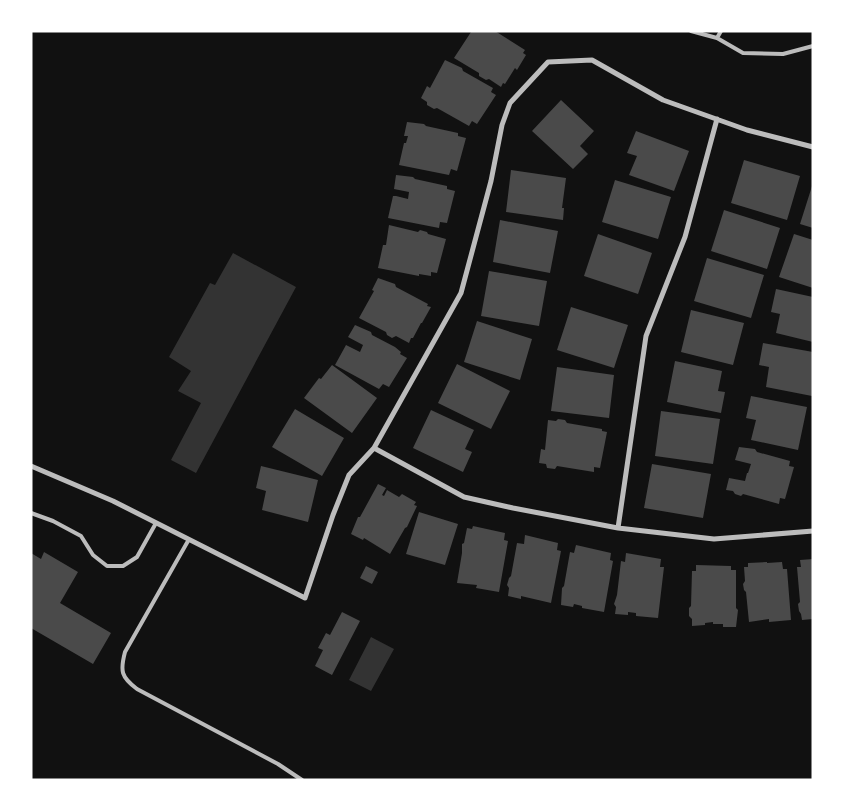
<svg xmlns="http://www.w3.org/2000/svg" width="844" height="811" font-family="Inter,sans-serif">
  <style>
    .water { fill: #333 }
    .building { fill: #4a4a4a }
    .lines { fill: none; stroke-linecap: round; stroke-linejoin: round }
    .service { stroke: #bcbcbc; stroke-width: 4 }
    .minor { stroke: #bcbcbc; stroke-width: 5 }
  </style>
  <rect width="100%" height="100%" fill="#111"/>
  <path class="water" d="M233 253 296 287 196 473 171 460 201 403 178 391 191 371 169 357 210 283 215 285Z
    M371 637 394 649 371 691 349 680Z"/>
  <path class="building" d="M469 31H495L525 50 523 53 526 55 517 70 515 68 505 84 503 83 501 87 489 79 486 80 479 76V73L454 58 471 32Z
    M445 60 462 68 463 71 493 88 491 92 496 95 477 124 472 121 469 126 437 108 434 109 427 105V102L421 98 427 86 430 88Z
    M561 100 594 131 580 146 588 154 573 169 532 131Z
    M407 122 424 124 426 126 458 133V136L466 138 457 171 451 169 449 175 399 165 404 143H406L408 136H404Z
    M636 131 689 151 674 191 629 175 637 156 627 153Z
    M744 160 800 176 787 220 731 203Z
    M511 170 566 178 562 208H564L563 220 506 212Z
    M396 175 413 177 415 179 447 186V189L455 191 447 223 440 222 439 228 388 218 393 196H396L408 199 409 192 394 189Z
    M615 180 671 197 658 239 602 222Z
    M813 183V228L800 224Z
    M724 210 780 228 767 269 711 251Z
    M500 220 558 231 550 273 493 262Z
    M389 225 418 232 420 230 427 232 428 234 446 239 437 273 431 272V276L419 274V276L378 268 383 245H386Z
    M598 234 652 253 638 294 584 276Z
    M794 234 813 240V288L779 277Z
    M707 258 764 275 751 318 694 301Z
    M489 271 547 281 539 326 481 316Z
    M378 278 395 284 396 287 428 304 427 306 431 307 422 323H421L413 338H411L409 343 396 336 392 338 387 335 386 332 359 318 374 291 372 290Z
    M776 289 813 297V342L776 333 780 314 771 312Z
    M571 307 628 325 614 368 557 350Z
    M691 310 744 323 733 365 681 352Z
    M477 321 532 339 520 380 464 362Z
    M355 325 371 332 372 335 395 347 401 352 400 354 407 358 389 387 383 384 379 389 335 365 346 345 360 352 363 345 348 337Z
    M763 343 813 352 812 396 766 387 769 367 759 365Z
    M675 361 722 371 718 391 725 392 721 413 667 402Z
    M457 364 510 391 491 429 438 403Z
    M332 365 377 398 352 433 304 398 319 378 321 379Z
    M557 367 614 375 609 418 551 411Z
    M751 396 807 407 798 450 751 440 756 420 746 418Z
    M295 409 344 438 322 476 272 447Z
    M431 410 474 430 465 449 472 452 463 472 413 448Z
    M661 411 720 419 713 464 655 456Z
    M558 419 565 420 567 423 602 429V431L607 432 600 468 594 467V472L557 466 555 469 547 468 546 464 539 463 541 449 545 450 548 420 556 421Z
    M739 447 755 449 757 452 790 461 789 466 794 467 785 499 780 498 779 504 743 494 741 496 735 494 733 491 726 490 729 478 745 481 747 473H748L751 464 735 460Z
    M652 464 711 474 703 518 644 508Z
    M261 466 318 480 308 522 262 510 266 491 256 488Z
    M378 484 386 488 382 495 384 496 387 490 399 497 402 494 416 502 414 505 417 506 407 527 405 528 390 554 364 538 363 540 351 534 358 517H360Z
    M419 512 458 524 445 565 406 554Z
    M473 526 505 533 504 540 508 541 499 592 476 588 477 585 457 583 462 553V544L464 543 467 528 472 529Z
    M525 535 558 543 557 550 561 551 551 603 521 596V599L508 596 509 588 507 585 509 578 511 576 517 543 524 544Z
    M576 545 611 553 610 560 613 561 604 612 582 608V606L574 604 573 607 561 605 562 588 564 586 570 552 574 553Z
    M44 552 78 572 60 603 111 633 93 664 31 628V553L41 559Z
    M626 553 661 559 660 567H664L658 618 636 616V613L628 612V615L615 614 616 607 614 604 617 595 621 561 625 562Z
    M813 559V619L802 620 801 614 799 611 798 604 800 602 797 567H801L800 560Z
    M767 562V563L782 562 783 569H787L791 620 769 622V619L749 622 746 592 744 590 743 584 745 581 744 567H748V563Z
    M696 565 731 566V570H736V608L738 610 736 627H723V624H713V622L705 623V625L692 626V619L689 616V608L691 606 692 571H696Z
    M366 566 378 572 372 584 360 578Z
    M342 612 360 621 332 675 315 666 323 650 318 648 326 633 330 635Z"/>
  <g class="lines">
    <path class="service" d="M691 31 717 38
      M721 31 717 38 743 53 783 54 813 46
      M31 513 53 521 81 536 93 555 107 566H123L137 557 156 523
      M188 541 125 652C120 671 121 677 137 689L278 764 302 780"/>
    <path class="minor" d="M374 448 464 497 513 508 618 528 714 539 813 531
      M31 466 113 501 305 598 333 515 349 475 374 448 461 293 491 181 502 125 510 103 548 62 592 60 663 100 747 130 813 147
      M618 528 646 336 685 237 717 119"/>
  </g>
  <rect width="844" height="811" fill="none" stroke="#ffffff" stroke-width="65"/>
</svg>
